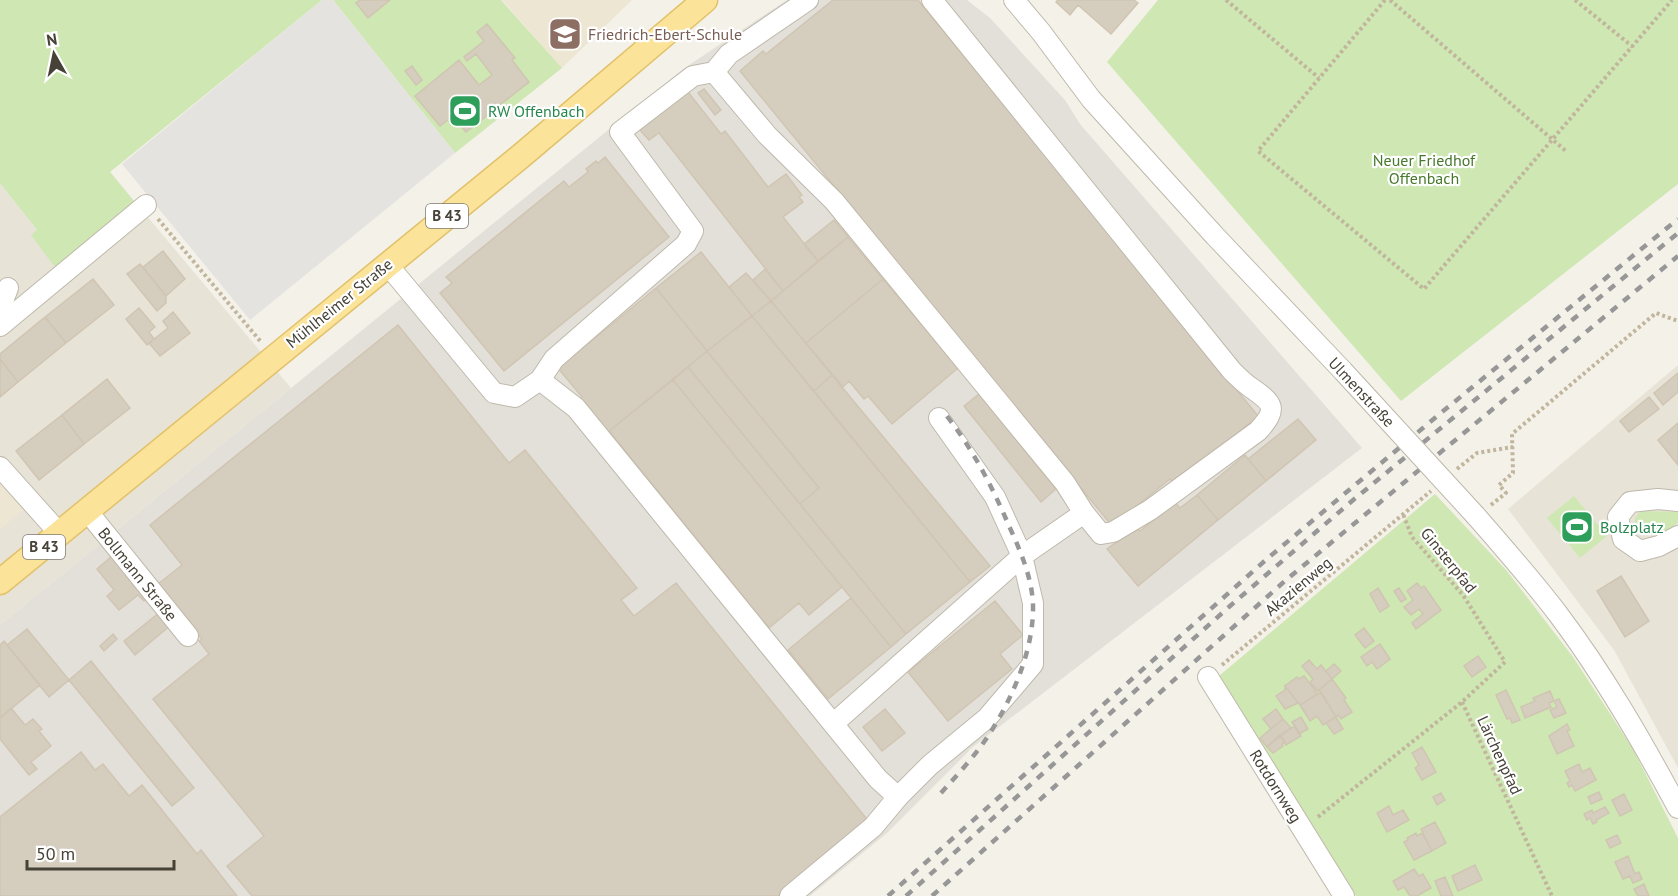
<svg xmlns="http://www.w3.org/2000/svg" width="1678" height="896" font-family="'PT Sans',sans-serif">
  <style>
    .residential { fill: #e8e3d7 }
    .industrial { fill: #e3e0da }
    .education { fill: #ede6d3 }
    .green { fill: #cee7b3 }
    .parking { fill: #e5e3e0 }
    .building { fill: #d5cdbe; stroke: #d0c5b2; stroke-width: 1.5 }
    .lines { fill: none; stroke-linecap: round; stroke-linejoin: round }
    .minor-casing { stroke: #bfb9ab; stroke-width: 22 }
    .major-casing { stroke: #e1c169; stroke-width: 27 }
    .path { stroke: #c1b59d; stroke-width: 4; stroke-dasharray: 3 3; stroke-linecap: butt }
    .minor { stroke: #fff; stroke-width: 20 }
    .major { stroke: #fce39a; stroke-width: 24 }
    .rail { stroke: #979797; stroke-width: 4.5; stroke-dasharray: 8 8; stroke-linecap: butt }
    .minor-bridge-casing { stroke: #bfb9ab; stroke-width: 22; stroke-linecap: butt }
    .minor-bridge { stroke: #fff; stroke-width: 20 }
    .labels { text-anchor: middle; stroke-width: 4.5; stroke-linejoin: round; paint-order: stroke }
    .shield { fill: #fff; stroke: #7e7b73; stroke-width: 1.5 }
    .shield-label { font-size: 15px; font-weight: bold; fill: #474237 }
    .education-label { font-size: 16px; fill: #785e54; stroke: #fff; text-anchor: start }
    .leisure-label { font-size: 16px; fill: #27864d; stroke: #fff; text-anchor: start }
    .park-label { font-size: 16px; fill: #46782b; stroke: #fff }
    .street-label { font-size: 16px; fill: #474237; stroke: #fff }
  </style>
  <rect width="100%" height="100%" fill="#f4f1e9"/>
  <path class="residential" d="M110 172 291 388 0 625V183L37 230Z
    M1678 365V768L1614 650 1508 509Z"/>
  <path class="industrial" d="M787 0H967L990 18 1065 100 1080 124 1362 448 969 750V751L887 833 810 896H0V625L683 69Z"/>
  <path class="education" d="M502 0H632L562 68Z
    M0 481 24 509 0 529Z"/>
  <path class="green" d="M0 0H322L110 172 137 205 57 270 31 235 37 230 0 183Z
    M333 0H501L562 68 455 153Z
    M1158 0H1678V184L1401 401 1107 62Z
    M1435 494 1507 571 1573 657 1633 749 1678 838V896H1356L1219 676Z
    M1574 496 1607 536 1580 558 1547 518Z
    M1641 511 1678 512V522C1666 535 1648 541 1635 527V518Z"/>
  <path class="parking" d="M322 0H333L455 153 250 320 122 164Z"/>
  <path class="building" d="M360 0H390L368 18 356 3Z
    M833 0H918L1258 416 1175 485 1170 479 1112 526 740 71 763 51 766 54Z
    M1058 0H1134L1138 3 1111 34 1078 5 1070 15 1056 2Z
    M487 24 515 58 512 60 529 82 466 132 453 116 440 126 415 96 459 60 479 85 492 75 476 54 467 61 464 57 484 41 477 32Z
    M412 66 422 80 416 85 405 71Z
    M704 89 721 110 715 115 698 93Z
    M688 92 721 134 725 131 768 187 786 174 802 195 799 197 803 202 783 217 818 261 783 291 659 133 649 140 640 130Z
    M605 157 669 237 504 371 440 293 452 283 446 277 564 181 569 187 588 172 586 169 596 161 598 163Z
    M834 220 848 237 818 261 804 244Z
    M848 237 883 279 806 343 771 301Z
    M163 251 185 279 166 296 143 267Z
    M701 252 752 316 707 351 656 288Z
    M140 264 166 296V303L157 311 127 274Z
    M765 269 783 291 771 301 753 280Z
    M746 273 771 301 752 316 729 287Z
    M93 279 114 305 66 343 45 317Z
    M883 279 958 368 892 424 868 396 864 399 849 381 843 387 806 343Z
    M656 288 707 351 607 433 579 399 582 397 558 368Z
    M771 301 832 375 814 391 752 316Z
    M139 308 155 327 149 332 154 339 147 345 126 319Z
    M173 312 190 333 160 356 149 343 168 328 163 321Z
    M752 316 970 582 906 634 800 504 819 488 707 351Z
    M45 317 66 343 18 382 0 359V354Z
    M398 325 509 463 525 450 637 588 621 600 634 616 676 583 870 823 779 896H252L227 866 264 836 153 699 209 654 199 641 202 639 158 584 182 565 150 525Z
    M707 351 819 488 800 504 688 367Z
    M0 359 18 382 0 397Z
    M688 367 906 634 891 647 673 380Z
    M1678 373V392L1663 405 1654 393Z
    M832 375 990 566 970 582 814 391Z
    M107 379 130 408 84 444 62 415Z
    M673 380 842 587 809 615 799 603 769 628 609 431Z
    M979 394 1056 489 1041 502 964 406Z
    M1649 397 1659 409 1629 432 1620 421Z
    M62 415 84 444 39 480 16 451Z
    M1298 419 1316 440 1266 481 1248 459Z
    M1678 423V465L1658 440Z
    M1245 455 1266 481 1218 520 1197 495Z
    M1197 495 1218 520 1138 586 1107 549 1134 530 1135 531 1138 529 1140 531 1175 502 1180 508Z
    M113 555 148 597 144 601 138 595 119 610 107 596 114 590 97 569Z
    M1621 576 1649 621 1625 637 1597 591Z
    M1417 583 1421 588 1424 586 1441 610 1416 629 1412 623 1423 614 1419 609 1411 615 1404 607 1413 600 1407 591Z
    M1378 588 1389 606 1380 612 1370 594Z
    M1399 588 1406 599 1401 602 1394 591Z
    M851 598 891 647 828 699 788 650Z
    M995 601 1023 635 1000 654 1012 669 948 721 908 672Z
    M160 612 171 625 135 655 124 641Z
    M1364 628 1374 641 1365 648 1355 635Z
    M27 629 69 680 49 697 7 645Z
    M113 634 117 639 104 651 100 646Z
    M4 641 40 685 0 718V645Z
    M1380 644 1390 659 1377 669 1372 662 1367 666 1361 657Z
    M1478 656 1486 667 1472 677 1464 666Z
    M1309 660 1317 669 1321 665 1332 679 1318 691 1310 682 1313 679 1302 666Z
    M91 661 194 788 172 806 69 680Z
    M1334 664 1341 671 1332 679 1326 671Z
    M1304 676 1318 694 1300 705 1285 686 1297 677 1299 679Z
    M1332 679 1346 698 1344 700 1352 712 1341 719 1338 715 1336 717 1319 690Z
    M1285 686 1298 703 1285 709 1276 696 1285 690Z
    M1506 690 1520 720 1512 723 1510 718 1507 719 1496 695Z
    M1550 691 1554 701 1549 703 1551 707 1525 718 1521 707 1535 701 1533 698Z
    M1321 692 1336 717 1323 725 1317 716 1310 721 1300 705Z
    M1559 699 1566 713 1554 718 1550 710 1557 707 1554 701Z
    M11 708 25 725 33 719 42 729 39 731 51 746 31 762 37 769 29 775 0 739V718Z
    M885 709 905 733 882 751 863 727Z
    M1276 709 1283 719 1271 729 1263 719Z
    M1301 717 1308 729 1299 734 1292 722Z
    M1336 717 1343 729 1334 734 1326 723Z
    M1283 719 1291 728 1267 747 1260 738Z
    M1567 724 1570 730 1567 731 1574 746 1557 754 1549 736Z
    M1295 726 1301 736 1286 745 1280 735Z
    M1280 735 1285 742 1282 744 1283 746 1273 753 1267 747Z
    M1422 747 1436 772 1422 780 1415 768 1419 765 1412 753Z
    M81 752 95 770 103 764 129 796 142 785 197 854 201 850 237 896H0V817Z
    M1579 764 1582 772 1590 768 1596 780 1575 791 1572 785 1569 787 1567 783 1570 781 1565 771Z
    M1599 792 1602 799 1591 804 1588 797Z
    M1441 793 1445 800 1437 805 1433 797Z
    M1624 794 1632 810 1620 816 1612 800Z
    M1389 806 1393 815 1403 810 1409 820 1387 832 1377 813Z
    M1605 807 1609 813 1596 820 1597 822 1593 824 1590 818 1587 820 1584 814 1592 810 1593 813Z
    M1435 822 1446 843 1432 851 1421 829Z
    M1416 833 1417 836 1422 833 1432 851 1414 860 1404 842 1408 840 1407 838Z
    M1617 835 1621 843 1610 848 1606 840Z
    M1628 856 1635 874 1639 872 1642 879 1633 883 1630 876 1623 879 1615 862Z
    M1475 865 1482 880 1458 891 1452 876Z
    M1414 869 1419 876 1423 874 1431 888 1417 896H1410L1404 887 1398 890 1393 881Z
    M1445 877 1453 896H1441L1435 881Z
    M1644 884 1649 896H1638L1634 889Z"/>
  <g class="lines">
    <g class="minor-casing">
      <path id="minor" d="M1014 0 1041 32 1091 99 1215 236 1343 371
        M714 72 767 135 834 201 1065 483 1084 513 1101 534 1113 532 1150 510 1258 431C1279 408 1273 403 1250 387 1244 383 1238 377 1232 371L932 0
        M387 264 494 393 515 397 540 380 576 408 878 779 898 797
        M0 309 8 288
        M0 326 146 205
        M540 380 554 359 686 244 693 231 620 132 693 76 714 72 729 54 808 0
        M0 467 60 534
        M1678 501 1658 499 1630 502 1618 517 1623 539 1640 551 1659 546 1678 536
        M88 512 188 636
        M1476 516C1504 548 1532 580 1558 614 1604 675 1642 741 1678 808
        M1208 677 1344 896
        M833 724 1022 556 1084 513
        M790 896 873 827 898 797 930 765 987 718 1033 664V603L1022 556 995 497 939 418"/>
    </g>
    <g class="major-casing">
      <path id="major" d="M0 582 521 156 705 0"/>
    </g>
    <path class="path" d="M1226 0 1319 78
      M1385 0 1258 151 1424 289 1672 0
      M1390 0 1567 152
      M1575 0 1633 47
      M158 219 261 342
      M1457 469 1477 453 1513 447
      M1491 505 1506 493 1499 485 1513 473 1512 434 1656 313 1678 321
      M1222 665 1431 491
      M1462 702 1552 896
      M1318 817 1462 702 1505 662 1463 595 1412 537 1403 514"/>
    <use href="#minor" class="minor"/>
    <use href="#major" class="major"/>
    <path class="rail" d="M941 793C958 774 976 755 990 733 1013 697 1034 649 1033 605 1032 575 1018 546 1006 519 989 480 969 443 942 410
      M888 896 1268 558 1442 412 1678 219
      M906 896 1230 606 1352 501 1678 233
      M932 896 1286 580 1678 256"/>
    <g class="minor-bridge-casing">
      <path id="minor-bridge" d="M1343 371 1476 516"/>
    </g>
    <use href="#minor-bridge" class="minor-bridge"/>
  </g>
  <defs>
    <g id="school-square" transform="scale(1.725)"><rect x="-9" y="-9" width="18" height="18" rx="4" fill="#8d6e63" stroke="#fff"/><path d="M0-5L7-2L0 1L-7-2ZM-4 1L0 2.5L4 1V4Q0 6-4 4Z" fill="#fff"/></g>
    <g id="stadium-square" transform="scale(1.725)"><rect x="-9" y="-9" width="18" height="18" rx="4" fill="#2e9e5b" stroke="#fff"/><path d="M0-5a6.5 5 0 1 0 0 10a6.5 5 0 1 0 0-10ZM-3.5-1.8h7v3.6h-7Z" fill="#fff"/></g>
  </defs>
  <g fill-rule="evenodd">
    <use href="#school-square" x="565" y="34"/>
    <use href="#stadium-square" x="465" y="111"/>
    <use href="#stadium-square" x="1577" y="527"/>
  </g>
  <g class="labels">
    <g class="shield">
      <rect x="426" y="204" width="42" height="24" rx="4.5"/>
      <rect x="23" y="535" width="42" height="24" rx="4.5"/>
    </g>
    <g class="shield-label">
      <text x="447" y="221">B 43</text>
      <text x="44" y="552">B 43</text>
    </g>
    <g class="education-label">
      <text x="588" y="40">Friedrich-Ebert-Schule</text>
    </g>
    <g class="leisure-label">
      <text x="488" y="117">RW Offenbach</text>
      <text x="1600" y="533">Bolzplatz</text>
    </g>
    <g class="park-label">
      <text x="1424" y="166">Neuer Friedhof<tspan x="1424" dy="18">Offenbach</tspan></text>
    </g>
    <g class="street-label">
      <text transform="translate(339 303) rotate(-39)" y="6">Mühlheimer Straße</text>
      <text transform="translate(1362 392) rotate(47)" y="6">Ulmenstraße</text>
      <text transform="translate(1449 560) rotate(51)" y="6">Ginsterpfad</text>
      <text transform="translate(138 574) rotate(51)" y="6">Bollmann Straße</text>
      <text transform="translate(1298 586) rotate(-40)" y="6">Akazienweg</text>
      <text transform="translate(1500 755) rotate(65)" y="6">Lärchenpfad</text>
      <text transform="translate(1276 786) rotate(58)" y="6">Rotdornweg</text>
    </g>
  </g>
  <g transform="translate(54 54) rotate(351)" stroke="#ffffff" stroke-width="4.5" paint-order="stroke">
  <path d="M0-4.5L10 22L0 15L-10 22Z" fill="#474237"/>
  <text y="-9" font-size="16" font-weight="bold" text-anchor="middle" fill="#474237">N</text>
  </g>
  <path d="M27 860v9h147v-9" fill="none" stroke="#474237" stroke-width="3"/>
  <text x="36" y="860" font-size="18" fill="#474237" stroke="#ffffff" stroke-width="4.5" paint-order="stroke">50 m</text>
</svg>
